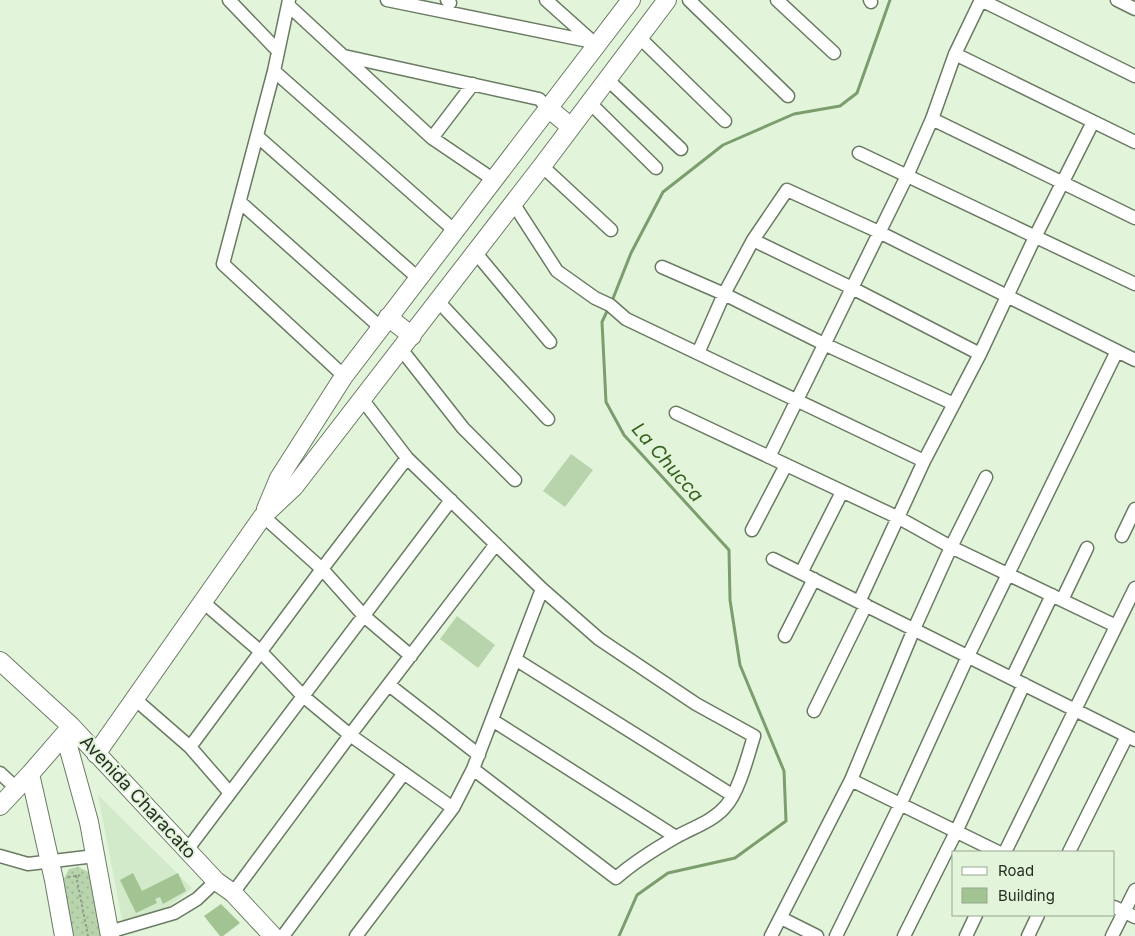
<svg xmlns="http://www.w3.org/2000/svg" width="1135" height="936" font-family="Inter,sans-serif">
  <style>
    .built { fill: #d3eaca }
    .park { fill: url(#park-dots) }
    .garden { fill: #b8d4ac }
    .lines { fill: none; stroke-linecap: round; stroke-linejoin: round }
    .stream { stroke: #7c9d6d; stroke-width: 3 }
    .building { fill: #a1c492 }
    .street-casing { stroke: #6a7a63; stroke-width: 15 }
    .secondary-casing { stroke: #6a7a63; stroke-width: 20 }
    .path { stroke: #8d9b87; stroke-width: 2; stroke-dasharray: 2.5 2.5; stroke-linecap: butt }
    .street { stroke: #fff; stroke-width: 12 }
    .secondary { stroke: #fff; stroke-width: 18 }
    .labels { text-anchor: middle; stroke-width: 4; stroke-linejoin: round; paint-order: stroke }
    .street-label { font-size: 18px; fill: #272e24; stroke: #e2f5da }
    .water-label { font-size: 19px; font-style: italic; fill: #35601d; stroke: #e2f5da }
  </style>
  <defs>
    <pattern id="park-dots" width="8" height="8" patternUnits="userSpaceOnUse" patternTransform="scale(1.25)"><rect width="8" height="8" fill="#b8d4ac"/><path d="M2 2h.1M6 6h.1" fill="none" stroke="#9eb694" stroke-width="1.8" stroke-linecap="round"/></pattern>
  </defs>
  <rect width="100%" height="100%" fill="#e2f5da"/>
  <path class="built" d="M98 795 192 888 163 912 123 925Z"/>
  <path class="park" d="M78 867 93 874 105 936H71L62 882 69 869Z"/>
  <path class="garden" d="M571 454 593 470 565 507 543 491Z
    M457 616 495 645 478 668 440 639Z"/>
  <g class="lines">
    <path class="stream" d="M612 301 631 253 663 192 723 145 794 114 840 106 857 93 890 0
      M609 307 602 322 606 402 624 435 729 550 730 600 740 665 784 771 786 821 735 858 668 873 637 895 619 936"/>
  </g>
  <path class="building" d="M133 873 142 891 178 873 186 891 163 904 160 897 155 899 157 903 136 913 120 880Z
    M221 904 240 923 223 936H220L204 916Z"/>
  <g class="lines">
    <g class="street-casing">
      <path id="street" d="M229 0 278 51
        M289 0 274 71 223 264 344 376
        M387 0 593 42
        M447 0 450 3
        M546 0 593 42
        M689 0 788 96
        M777 0 834 53
        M870 0 871 2
        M981 0 1135 76
        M1117 0 1135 9
        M288 5 432 138 494 180
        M639 37 725 121
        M955 54 1135 142
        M344 56 539 99 548 108
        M274 71 455 231
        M607 79 681 149
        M590 103 656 168
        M932 119 1135 218
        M257 136 418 278
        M432 138 473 84
        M859 153 1135 284
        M542 166 611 230
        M240 202 380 327
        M513 203 557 271 595 298 610 305 626 319 924 461
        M753 240 852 288 980 354
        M475 252 550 342
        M662 267 724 294 824 344 954 404
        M438 301 548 419
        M401 349 463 428 515 480
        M698 353 724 294 753 240 787 190 879 232 1135 360
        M362 399 407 458 542 589 599 639 696 704 754 736C748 755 739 792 725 807 713 821 692 828 676 837 655 849 634 862 616 878L473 769
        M676 413 899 518 951 547 1116 626
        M769 457 907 176 932 119 955 54 981 0
        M263 516 322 569 364 616 411 656
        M752 530 786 465
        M1122 536 1135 509
        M773 559 1135 740
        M801 573 842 492
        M1062 600 1087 548
        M203 602 261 652 303 696 350 735 453 808
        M859 602 924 461 980 354 1035 237 1093 122
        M785 636 814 579
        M515 659 732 795
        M1012 678 1052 595
        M389 685 479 755
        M136 700 190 747 230 793
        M814 711 866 605
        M492 720 676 837
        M190 747 322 569 407 458
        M0 773 16 788
        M851 780 998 852
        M187 850 451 500
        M1005 852 1135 588
        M1069 852 1127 736
        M0 856 28 864 95 856
        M233 893 350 735 496 544
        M1114 907 1135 917
        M781 918 817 936
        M109 932 174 913 197 899 216 881
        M283 936 404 773
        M356 936 453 808 473 769 542 589
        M771 936 851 780 914 629 951 547 986 477
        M836 936 901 803 968 656 1117 351
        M904 936 956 832 1024 684
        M966 936 976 915
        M1028 936 1038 915
        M1112 936 1135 890"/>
    </g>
    <g class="secondary-casing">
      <path id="secondary" d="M548 108 571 127
        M388 317 412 336
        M266 509 279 478 344 376 631 0
        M0 661 71 726 216 881 233 893 273 936
        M65 735 89 822 110 936
        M96 754 263 516 294 487 542 166 667 0
        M30 774 54 880 64 936
        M0 806 30 774 70 728"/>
    </g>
    <path class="path" d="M76 875 88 936
      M68 877 83 875"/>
    <use href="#street" class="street"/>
    <use href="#secondary" class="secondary"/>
  </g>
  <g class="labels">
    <g class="street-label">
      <text transform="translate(138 797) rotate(47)" y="6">Avenida Characato</text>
    </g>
    <g class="water-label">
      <text transform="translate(668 462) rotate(49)" y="7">La Chucca</text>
    </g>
  </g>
  <rect x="952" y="851" width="162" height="65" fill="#e2f5da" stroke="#97a591"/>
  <rect x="962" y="867" width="25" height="8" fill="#ffffff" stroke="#97a591"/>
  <text x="998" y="876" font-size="15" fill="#272e24">Road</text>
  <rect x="962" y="888" width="25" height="15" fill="#a1c492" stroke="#97a591"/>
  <text x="998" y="901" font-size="15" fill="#272e24">Building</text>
</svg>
